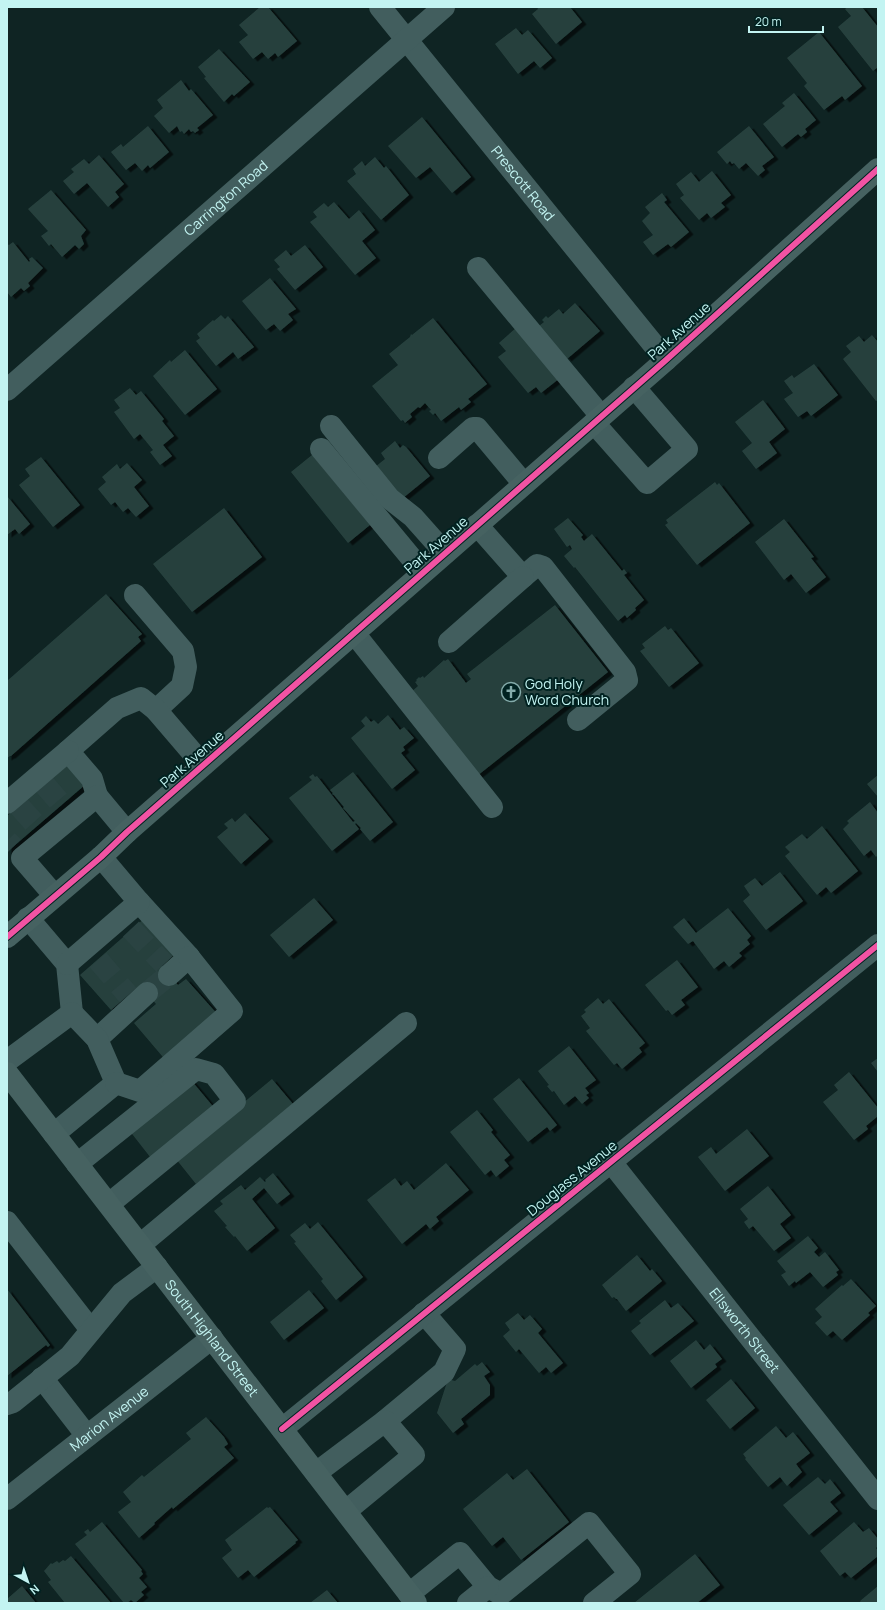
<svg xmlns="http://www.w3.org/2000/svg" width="885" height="1610" font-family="Manrope,sans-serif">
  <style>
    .building { fill: #27413e; filter: url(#shadow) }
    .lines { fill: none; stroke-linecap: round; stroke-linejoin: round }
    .minor-tunnel { stroke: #2a4342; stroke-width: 22; stroke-dasharray: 22 11; stroke-linecap: butt }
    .minor { stroke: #425e5e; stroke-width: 22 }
    .major { stroke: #466261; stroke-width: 22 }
    .cycleway-casing { stroke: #002221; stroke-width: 8 }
    .cycleway { stroke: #f153a3; stroke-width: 6 }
    .labels { text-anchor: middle; stroke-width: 4; stroke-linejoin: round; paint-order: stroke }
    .street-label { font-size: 14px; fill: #c3f4f2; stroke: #002221 }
    .poi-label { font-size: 14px; fill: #c3f4f2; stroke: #002221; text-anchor: start }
  </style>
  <defs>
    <filter id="shadow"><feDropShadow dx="4.5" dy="2.5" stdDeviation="0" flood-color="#0009"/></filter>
  </defs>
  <rect width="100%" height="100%" fill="#0f2423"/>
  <path class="building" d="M260 7H268L297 41 278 57 275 53 268 59 262 52 253 59 239 42 248 35 239 25Z
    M537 7H570L582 22 556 44 532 14 538 9Z
    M848 7H862L878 27V67L873 71 838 27 851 16 845 9Z
    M516 28 522 35 528 30 552 58 540 68 534 61 518 74 495 44Z
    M819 32 862 86 845 100 842 96 824 110 804 86 807 83 787 58Z
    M219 49 250 82 234 96 232 94 224 102 204 78 206 77 198 67Z
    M181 80 189 91 191 89 213 115 197 128 199 130 195 133 193 131 191 132 189 129 184 134 182 131 180 132 177 126 169 133 154 116 163 108 157 100Z
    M794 93 816 120 805 129 807 132 801 137 798 134 782 147 763 124 785 106 782 103Z
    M422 117 471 177 452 193 430 167 416 178 388 146Z
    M148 126 169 152 150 168 148 165 142 171 135 163 126 170 111 152 121 144 123 147Z
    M749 126 774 157 762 166 765 170 758 176 746 163 739 169 734 163 732 164 730 161 727 164 717 152Z
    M99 155 124 184 115 192 119 197 108 207 87 183 74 194 63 181 74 172 71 169 84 159 89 164Z
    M375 157 384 168 386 166 409 195 381 220 347 181 356 174 353 169 362 161 365 166Z
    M712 171 731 195 721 203 725 207 711 218 707 213 699 220 680 198 684 195 676 184 691 172 699 182Z
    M51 190 86 230 81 236 84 244 79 249 75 245 62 257 51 244 49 246 41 236 48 231 28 209Z
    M662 193 667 200 664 202 689 232 671 247 668 244 653 255 643 242 653 235 642 221 650 213 645 207Z
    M334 202 349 219 359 210 375 230 362 241 376 258 355 275 310 222 317 217 313 212 324 203 328 207Z
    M13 242 29 262 30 261 29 259 32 257 43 268 28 283 30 286 24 291 21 288 11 297 7 292V244L9 245Z
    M305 245 323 267 295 290 277 269 280 267 274 260 286 250 291 256Z
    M270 278 296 309 288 314 293 320 280 331 274 324 266 330 242 301Z
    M575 303 600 331 567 359 539 326 544 322 542 320 546 316 548 318 559 309 563 314Z
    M221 315 225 319 228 316 254 347 238 359 233 352 216 366 196 341 200 338 197 334 213 320 214 321Z
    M433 318 487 384 468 399 471 402 461 410 459 407 441 421 435 413 433 415 429 411 431 410 425 403 420 408 418 407 410 414 412 417 405 423 403 420 401 421 372 386 398 365 389 354 410 337 411 334 412 335Z
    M517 327 560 378 541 393 536 387 528 393 498 357 506 351 499 343Z
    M872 335 878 342V400L876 401 843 359 851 352 846 346 859 336 864 342Z
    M185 350 217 389 185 415 153 376 170 360 171 362Z
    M814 364 838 395 811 416 807 411 798 417 784 399 793 393 784 381 792 375 794 378Z
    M130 388 136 395 141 391 164 419 162 421 174 436 163 445 172 456 160 465 150 452 153 450 140 434 134 439 114 412 120 408 114 400Z
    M763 400 785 429 769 442 777 453 756 469 742 451 752 443 735 422Z
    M395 441 400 448 403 445 406 447 430 476 403 498 375 467 385 459 381 453Z
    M312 455 370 525 348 543 291 472Z
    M41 457 80 505 53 527 19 485 30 476 25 469Z
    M127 463 142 480 134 487 149 506 136 517 128 508 123 512 115 502 111 505 98 489 106 482 102 477 117 464 120 469Z
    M715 482 717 485 719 483 750 523 697 565 665 525 668 523 666 520Z
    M7 496 30 524 19 534 15 529 7 535Z
    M224 508 262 557 192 612 153 564Z
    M568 518 583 535 581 537 584 541 592 534 622 571 624 569 627 573 624 575 644 600 635 608 636 610 627 618 625 615 618 621 575 567 574 568 564 556 572 549 570 545 567 547 554 529Z
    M784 519 814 557 811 558 826 577 806 593 791 574 784 580 755 542Z
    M106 594 142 634 138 637 141 641 11 756H10L7 758V681Z
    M555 605 608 672 477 776 410 693 418 686 415 682 417 681 416 680 419 677 420 678 423 676 424 678 444 660 445 661 448 659 466 683 471 679 467 674Z
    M665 626 668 630 671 628 699 663 669 687 640 651 645 648 642 644Z
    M388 715 400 730 404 727 414 738 403 747 405 750 401 753 415 770 392 789 351 738 365 726 361 721 366 716 371 722 374 720 378 724Z
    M69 763 86 784 7 852V816Z
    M353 772 393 822 370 841 360 829 361 828 356 823 355 824 359 829 332 851 289 798 312 780 309 777 313 774 315 777 317 776 353 822 355 821 343 808 344 807 334 795 332 794 333 793 330 790Z
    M878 775V797L867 784Z
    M870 802 878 813V855L876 857 871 850 864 856 843 829 849 823 847 821Z
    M245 813 269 839 241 864 217 837 228 828 224 824 232 818 235 822Z
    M822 826 858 871 831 893 826 887 817 895 785 856 790 852 785 847 802 834 807 839Z
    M780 872 803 901 766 930 743 901 750 895 744 886 755 878 762 886Z
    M314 898 333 920 289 957 270 935Z
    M728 908 751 936 747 940 750 944 739 953 742 956 729 967 724 961 714 969 693 941 688 944 673 927 684 918 696 933Z
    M146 917 178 951 162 966 178 985 186 979 220 1017 168 1063 134 1023 156 1004 140 985 111 1010 80 975Z
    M677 960 698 987 681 1000 685 1005 672 1015 668 1010 666 1011 645 985Z
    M598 998 603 1004 609 999 645 1043 639 1048 642 1052 622 1069 617 1063 614 1065 586 1031 590 1028 581 1016 586 1012 584 1010Z
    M569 1046 596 1080 585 1088 589 1093 586 1095 589 1098 582 1104 575 1096 564 1105 554 1091 552 1092 547 1086 549 1085 538 1071Z
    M878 1058V1072L871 1063Z
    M849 1072 878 1108V1116L866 1126 868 1129 854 1140 823 1102 838 1090 834 1085Z
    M519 1078 557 1125 550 1131 547 1127 528 1142 493 1099Z
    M272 1079 293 1104 196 1184 176 1159Z
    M191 1080 216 1110 154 1162 129 1130Z
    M477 1110 493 1130 491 1132 510 1155 504 1160 509 1166 496 1177 491 1170 485 1175 450 1132Z
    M747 1129 769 1156 725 1191 698 1157 711 1147 716 1154Z
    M446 1163 469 1190 436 1217 439 1221 430 1229 426 1224 402 1244 367 1200 395 1178 401 1186 407 1181 414 1190Z
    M273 1173 290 1194 277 1204 264 1188 252 1199 275 1228 247 1251 235 1236 234 1237 225 1227 227 1226 214 1211 223 1204 220 1201 241 1185 245 1190 260 1177 265 1182 266 1181 265 1180Z
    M768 1186 791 1215 780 1224 791 1238 774 1251 753 1226 749 1229 744 1222 748 1219 740 1209Z
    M318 1222 363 1277 336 1300 321 1281 323 1279 294 1243 296 1242 290 1235 305 1223 310 1229Z
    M808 1236 818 1248 814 1252 819 1257 825 1252 839 1270 836 1272 838 1275 823 1287 810 1272 796 1283 795 1281 789 1286 781 1275 786 1272 777 1261Z
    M637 1255 650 1271 652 1269 662 1281 626 1311 617 1299H616L614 1297 612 1298 602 1285Z
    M851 1279 876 1306 868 1313 870 1315 842 1340 833 1331 827 1336 815 1323 822 1317 815 1309 842 1285 843 1286Z
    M7 1289 50 1345 48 1347 46 1345 7 1376Z
    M309 1290 324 1308 284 1340 270 1322Z
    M665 1300 671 1308 678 1303 694 1321 650 1355 631 1331 641 1323 639 1321Z
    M518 1313 524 1320 530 1315 542 1329 538 1333 563 1363 551 1373 546 1367 539 1373 519 1349 516 1352 503 1336 510 1330 505 1323Z
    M696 1340 704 1350 710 1344 722 1359 715 1364 717 1367 691 1388 670 1361Z
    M482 1362 490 1372 484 1376 490 1385V1395L461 1419 464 1424 453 1433 437 1413 448 1379 455 1381 475 1364 477 1366Z
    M731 1379 755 1408 730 1429 706 1400Z
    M206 1417 224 1437 228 1444 224 1447 234 1458 173 1509 172 1507 154 1523 155 1524 139 1538 118 1512 131 1502 123 1492 142 1475 144 1477 191 1439 186 1433Z
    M776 1426 786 1438 793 1432 810 1453 796 1464 802 1472 787 1486 780 1477 768 1487 745 1459 746 1458 743 1454Z
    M527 1469 569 1522 521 1560 503 1537 492 1546 463 1509 507 1473 513 1480Z
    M818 1477 825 1484 830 1479 841 1493 830 1502 838 1511 809 1535 783 1505Z
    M267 1507 268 1508 270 1507 298 1540 295 1542 296 1543 254 1577 248 1570 238 1578 222 1558 232 1550 225 1540Z
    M102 1522 142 1570 141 1571 143 1574 139 1578 147 1587 141 1592 144 1595 135 1603 131 1600 127 1603H124L75 1544 87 1535 84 1532 88 1529 90 1532Z
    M854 1522 863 1532 869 1528 878 1539V1546L876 1548 878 1551V1556L851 1578 845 1572 840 1576 820 1551Z
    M695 1554 720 1585 697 1603H634Z
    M71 1556 111 1603H65L48 1582 51 1580 44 1571 51 1563 52 1564 57 1561 59 1563 63 1560 65 1561Z
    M22 1586 36 1603H7V1599Z
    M878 1586V1603H861L860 1601Z
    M327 1590 338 1603H310Z"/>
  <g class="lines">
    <path class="minor-tunnel" d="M44 784 62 805
      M19 806 37 826
      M7 841 13 847
      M131 929 164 964
      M98 960 128 995
      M147 993 169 975"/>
    <g class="minor">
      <path id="s1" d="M380 7 666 360"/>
      <path d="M478 268 601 416"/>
      <path id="s2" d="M7 390 444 7"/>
      <path d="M594 423 647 483 687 449 634 387"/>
      <path d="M331 426 389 498 413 517 445 553"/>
      <path d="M321 449 423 572"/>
      <path d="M439 458 473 428H477L524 484"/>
      <path d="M477 525 523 577 537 565 543 567 625 672 627 680 578 720"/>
      <path d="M135 595 183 651 186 667 182 686 156 710"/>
      <path d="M354 633 492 807"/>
      <path d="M449 642 523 577"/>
      <path d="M97 796 92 779 68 751 117 708 141 698 156 710 203 765"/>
      <path d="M7 803 68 751"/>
      <path d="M54 895 22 858 97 796 127 832"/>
      <path d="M139 902 189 957 169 975"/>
      <path d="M28 918 67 964 72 1013"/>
      <path d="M67 964 139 902 101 857"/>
      <path d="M97 1039 147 993"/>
      <path d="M7 1061 72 1013 97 1039 116 1083 54 1134"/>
      <path d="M116 1083 140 1091 232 1011 189 957"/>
      <path id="s3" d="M611 1162 878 1499"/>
      <path d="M77 1164 196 1069 214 1074 235 1101 109 1204"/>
      <path d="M7 1222 91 1330"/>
      <path d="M140 1245 406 1023"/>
      <path d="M42 1378 87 1436"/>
      <path d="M7 1404 13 1402 70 1356 122 1293 157 1267"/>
      <path d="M385 1421 444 1372 455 1349 424 1313"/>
      <path d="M282 1429 878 945"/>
      <path d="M316 1473 385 1421 414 1455 346 1511"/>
      <path id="s4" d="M7 1499 212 1338"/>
      <path d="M409 1594 460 1553 488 1587 501 1594 589 1523 630 1574 594 1603"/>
      <path d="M468 1603 488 1587"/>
    </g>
    <g class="major">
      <path d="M7 937 101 857 127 832 666 360 878 169"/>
      <path id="s5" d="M7 1073 416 1603"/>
    </g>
    <g class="cycleway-casing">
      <path id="cycleway" d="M7 937 101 857 127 832 666 360 878 169
        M282 1429 878 945"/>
    </g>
    <use href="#cycleway" class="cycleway"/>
  </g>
  <defs>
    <g id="church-ring" transform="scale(1)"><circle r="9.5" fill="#002221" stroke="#84abaa" stroke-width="1.5"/><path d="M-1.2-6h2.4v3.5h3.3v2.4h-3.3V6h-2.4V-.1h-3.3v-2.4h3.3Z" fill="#84abaa"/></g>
  </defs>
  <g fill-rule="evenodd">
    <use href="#church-ring" x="511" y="692"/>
  </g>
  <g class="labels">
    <g class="street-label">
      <text dy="5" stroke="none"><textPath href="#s1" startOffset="227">Prescott Road</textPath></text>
      <text dy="5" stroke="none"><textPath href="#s2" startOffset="291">Carrington Road</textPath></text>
      <text transform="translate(679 331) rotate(-42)" y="5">Park Avenue</text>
      <text transform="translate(436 545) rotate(-41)" y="5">Park Avenue</text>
      <text transform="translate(192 759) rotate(-41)" y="5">Park Avenue</text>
      <text transform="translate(572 1178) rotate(-39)" y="5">Douglass Avenue</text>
      <text dy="5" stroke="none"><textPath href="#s3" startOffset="215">Ellsworth Street</textPath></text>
      <text dy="5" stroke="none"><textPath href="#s5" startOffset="335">South Highland Street</textPath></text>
      <text dy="5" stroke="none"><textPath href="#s4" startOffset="130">Marion Avenue</textPath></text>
    </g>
    <g class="poi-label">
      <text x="525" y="689">God Holy<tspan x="525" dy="16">Word Church</tspan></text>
    </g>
  </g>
  <rect width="885" height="1610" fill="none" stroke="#c3f4f2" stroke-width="16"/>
  <g transform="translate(28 1582) rotate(140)" stroke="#002221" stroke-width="3" paint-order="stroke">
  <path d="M0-3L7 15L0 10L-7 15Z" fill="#c3f4f2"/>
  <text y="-6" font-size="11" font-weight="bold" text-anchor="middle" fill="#c3f4f2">N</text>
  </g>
  <path d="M749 26v6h74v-6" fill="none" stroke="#c3f4f2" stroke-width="2"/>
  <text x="755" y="26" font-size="12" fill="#c3f4f2" stroke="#002221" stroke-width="3" paint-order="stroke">20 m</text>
</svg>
